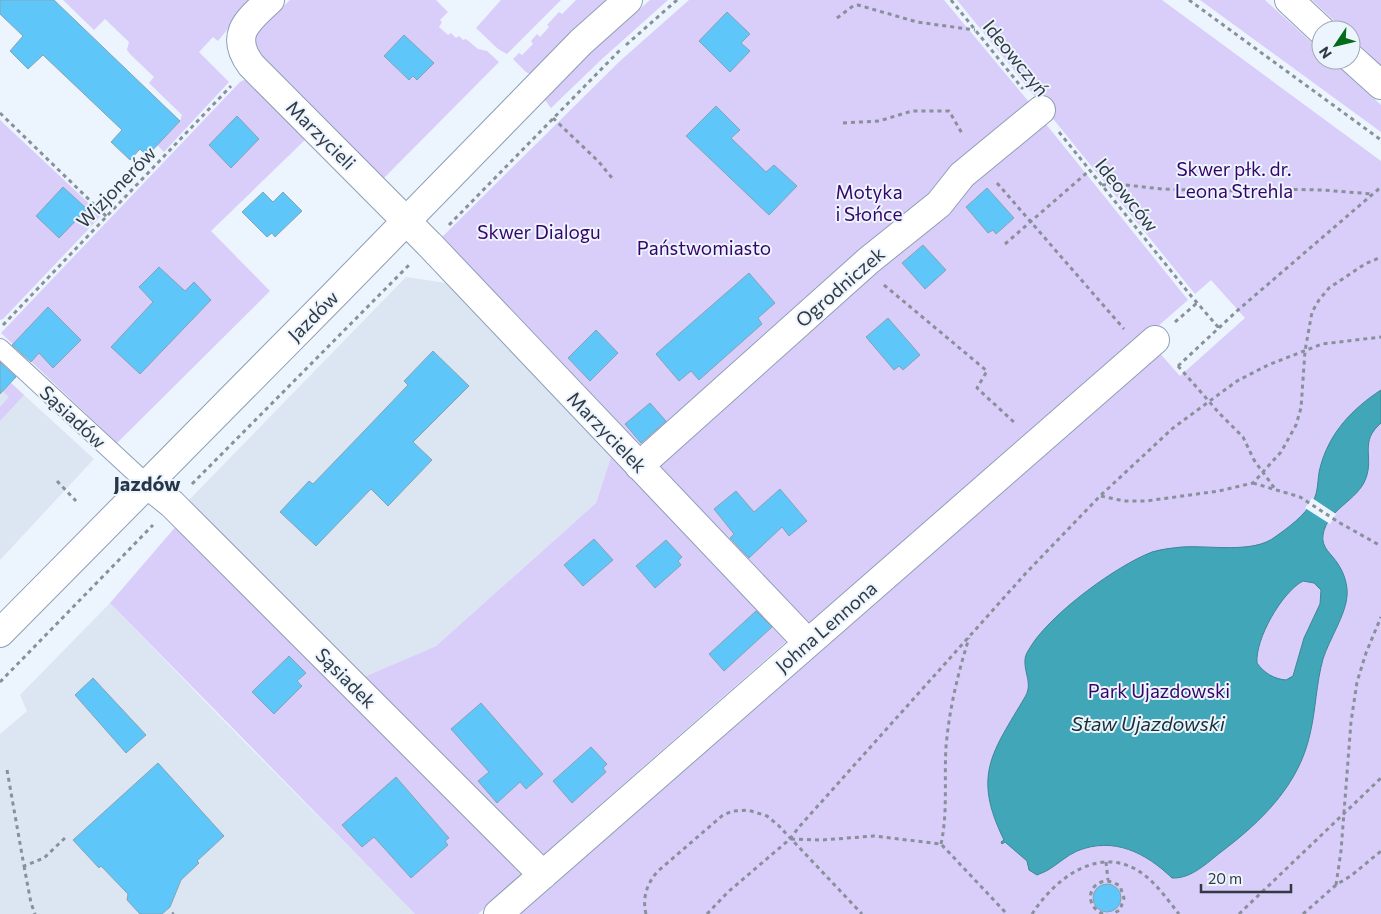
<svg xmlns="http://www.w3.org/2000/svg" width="1381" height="914" font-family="Commissioner,sans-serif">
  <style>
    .built { fill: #dce6f2 }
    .green { fill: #d9cdfa }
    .water { fill: #41a7b8; stroke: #3c8695; fill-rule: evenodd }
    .pier { fill: #ecf4fe }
    .building { fill: #5ec6f9; stroke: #87a3b3 }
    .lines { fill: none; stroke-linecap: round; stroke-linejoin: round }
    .lane-casing { stroke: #8d9fb6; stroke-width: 20 }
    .street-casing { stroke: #8d9fb6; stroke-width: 30 }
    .primary-casing { stroke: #8d9fb6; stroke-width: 30 }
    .path { stroke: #88909a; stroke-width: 3; stroke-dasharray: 4 4; stroke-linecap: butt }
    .lane { stroke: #fff; stroke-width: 18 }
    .street { stroke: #fff; stroke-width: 28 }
    .primary { stroke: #fff; stroke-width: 28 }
    .labels { text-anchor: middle; stroke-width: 4; stroke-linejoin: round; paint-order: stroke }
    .street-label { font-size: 19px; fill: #313942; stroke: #ecf4fe }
    .park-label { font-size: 19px; fill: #360469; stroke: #ecf4fe }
    .neighbourhood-label { font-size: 20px; font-weight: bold; fill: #263548; stroke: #ecf4fe }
    .water-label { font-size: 20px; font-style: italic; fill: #182f33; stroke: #ecf4fe }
  </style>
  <rect width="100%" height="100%" fill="#ecf4fe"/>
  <path class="built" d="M406 277 452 284 613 451 596 503 436 646 364 677 188 501Z
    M0 373 94 459 0 560Z
    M110 603 216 713 415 914H0V734L27 711 20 695Z"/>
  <path class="green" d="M63 0H251L218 41 213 37 199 52 229 82 164 152 157 145 180 121 182 115 149 83 154 77 130 54 127 50 129 42 105 19 94 30Z
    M290 0H436L448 12 440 20 442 22 439 27 448 35 451 33 456 38 459 36 463 40 466 39 478 49 487 51 499 62 377 185 256 61 254 37 259 29Z
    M501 0H561L507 54 498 49 476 28Z
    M576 0H606L576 27 530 74 526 72 513 59 519 53 522 55 533 44 531 41 537 34 540 37 549 27 547 25 559 12 562 14Z
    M650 0H668L603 58 551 108 544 99 594 49Z
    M689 0H944L1034 108 935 199 643 454 436 243 620 61Z
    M957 0H1162L1381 161V914H509L1156 349 1180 376 1245 318 1211 280 1195 294Z
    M1200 0H1265L1321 51V60H1331L1381 105V132Z
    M1312 0H1381V65L1351 37V30H1344Z
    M252 76 309 136 211 231 270 291 117 443 1 333 240 82Z
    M1041 118 1188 300 814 625 806 624 655 462Z
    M0 120 95 209 101 216 3 319 0 320Z
    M11 383 24 395 0 421V407L9 397 3 391Z
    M613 451 789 639 538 859 364 677 436 646 596 503Z
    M178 524 524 872 478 914H415L110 603Z"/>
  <path class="water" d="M1381 390V423C1359 442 1374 456 1366 478 1358 501 1327 509 1323 535 1321 548 1332 554 1338 564 1344 573 1348 585 1347 596 1346 614 1329 640 1323 659 1316 684 1316 709 1310 734 1299 785 1261 822 1221 852 1207 863 1191 879 1172 878 1146 853 1114 836 1077 851 1066 856 1058 864 1048 870 1045 872 1041 873 1037 875L1029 870 1027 861 1005 842 1002 844 1001 842 1004 840C972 775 992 753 1025 697 1033 684 1024 673 1025 660 1025 654 1030 648 1033 643 1055 611 1116 566 1152 552 1162 549 1172 548 1182 547 1209 545 1253 554 1275 537 1289 527 1304 516 1313 501 1319 491 1317 479 1320 468 1329 433 1352 409 1381 390ZM1303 581 1314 583 1321 590 1320 604 1304 638 1293 676 1286 680C1274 679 1264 673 1257 663 1255 639 1282 592 1303 581Z"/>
  <path class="pier" d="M1312 498 1336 514 1330 524 1305 508Z"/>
  <path class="building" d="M0 0H54L180 121 147 156 140 149 130 160 111 142 122 130 43 55 28 69 10 51 23 36 0 14Z
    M727 12 750 34 741 43 750 51 730 72 699 41Z
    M404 35 434 63 417 80 413 76 409 80 384 56Z
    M716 106 740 130 731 138 766 172 774 165 797 186 769 215 686 136Z
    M237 116 259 139 231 168 209 145Z
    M63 187 87 209 59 238 36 216Z
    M987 188 1014 218 996 234 993 230 988 233 966 207Z
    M263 192 273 202 283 192 302 211 275 237 272 233 267 237 242 212Z
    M923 245 946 270 925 289 902 263Z
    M159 267 185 291 194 282 211 300 140 374 111 347 153 302 139 287Z
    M749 273 775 303 758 318 762 324 699 380 691 371 679 381 656 354Z
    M48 307 81 340 53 368 39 353 31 362 12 345Z
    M888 318 920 355 903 370 899 366 894 370 866 337Z
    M596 330 618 353 590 381 568 358Z
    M433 351 469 386 413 442 432 460 388 506 371 489 316 546 280 512 309 481 313 484 365 430 408 385 404 381Z
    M0 362 16 377 0 394Z
    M650 403 666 421 641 443 625 424Z
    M780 489 807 521 789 536 782 527 749 558 730 538 734 534 714 509 736 491 754 512Z
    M594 539 613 560 583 586 564 565Z
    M666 540 682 557 678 561 681 565 655 588 636 566Z
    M756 611 772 627 724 671 709 654Z
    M289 656 306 673 297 681 302 686 274 714 252 692Z
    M93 678 146 735 126 753 75 695Z
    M481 703 543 774 526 789 520 782 497 803 478 781 489 772 451 729Z
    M591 747 607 764 603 768 606 772 572 803 553 781Z
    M158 763 224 836 197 861 199 863 181 880 170 907 162 914H140L127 900 128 894 101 866 99 868 73 840Z
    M396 777 449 838 445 841 448 845 411 878 374 837 362 847 342 825Z
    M1093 898a14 14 0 1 1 28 0a14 14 0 1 1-28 0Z"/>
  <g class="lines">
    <g class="lane-casing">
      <path id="lane" d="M0 348 147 484"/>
    </g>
    <g class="street-casing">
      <path id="street" d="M270 0C247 21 229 35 251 65L429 244 808 643
        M639 466 868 261 939 204 962 175 1041 110
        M147 484 172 504 543 875
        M0 633 334 295 581 42 628 0
        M498 914 1155 340"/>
    </g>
    <g class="primary-casing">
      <path id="primary" d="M1289 0 1321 30
        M1351 58 1381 85"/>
    </g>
    <path class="path" d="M951 0 1023 89
      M1189 0 1381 140
      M837 18 853 6 858 5 917 22 975 30
      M626 45 677 0
      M0 113 107 217
      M553 118 599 162 612 178
      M843 123 879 121 912 111H949L963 135
      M1059 132 1192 297 1219 328
      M997 183 1124 329
      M1102 185 1117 184 1162 189 1221 191 1272 189 1322 190 1373 194
      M449 225 621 49
      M1005 244 1090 170
      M884 285 987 371 977 388 1016 424
      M1175 322 1197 303
      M3 325 231 86
      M1178 366 1238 310 1381 187
      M1178 366 1220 414 1243 437 1254 460 1275 489
      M57 481 76 501
      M1253 483 1300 497 1340 523 1381 546
      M192 484 409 265
      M1101 496 1124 501H1146L1219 491 1253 483 1281 452 1296 425 1301 408 1305 351 1312 312 1319 300 1329 288 1365 264 1381 257
      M0 682 153 525
      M7 770 24 866 44 858 67 836
      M791 839 822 840 874 836 941 844 1007 914
      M941 844C948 812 944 780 946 747 949 710 958 673 969 638
      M1106 862 1108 880
      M24 866 31 903 35 914
      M1336 885 1341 851 1351 722 1357 682 1366 653 1381 617
      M172 914 174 913
      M646 914C642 898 647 883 658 871L723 815 733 811 748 810 767 816 778 825 862 914
      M707 914 728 892 790 839 799 827 1026 573 1100 496 1173 428 1237 381 1268 365 1322 344 1381 337
      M1032 914C1054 880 1096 846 1137 870 1154 880 1167 899 1179 914
      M1103 914C1078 903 1094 869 1120 886L1124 898 1120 910 1112 914
      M1239 914 1381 778
      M1303 914 1336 885 1352 875 1381 851"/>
    <use href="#lane" class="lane"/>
    <use href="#street" class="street"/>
    <use href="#primary" class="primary"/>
  </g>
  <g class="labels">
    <g class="street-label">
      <text transform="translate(1016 58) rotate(51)" y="7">Ideowczyń</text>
      <text transform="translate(321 135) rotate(45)" y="7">Marzycieli</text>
      <text transform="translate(116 187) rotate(-46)" y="7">Wizjonerów</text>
      <text transform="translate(1127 195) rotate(51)" y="7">Ideowców</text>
      <text transform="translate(840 287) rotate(-41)" y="7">Ogrodniczek</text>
      <text transform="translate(313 316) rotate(-45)" y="7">Jazdów</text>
      <text transform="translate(73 417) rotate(43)" y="7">Sąsiadów</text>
      <text transform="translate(607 432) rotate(46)" y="7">Marzycielek</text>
      <text transform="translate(826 627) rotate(-41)" y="7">Johna Lennona</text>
      <text transform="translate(346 678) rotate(45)" y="7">Sąsiadek</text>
    </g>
    <g class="park-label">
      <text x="1234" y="176">Skwer płk. dr.<tspan x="1234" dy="22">Leona Strehla</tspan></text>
      <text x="869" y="199">Motyka<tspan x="869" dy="22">i Słońce</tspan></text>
      <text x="539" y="239">Skwer Dialogu</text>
      <text x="704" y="255">Państwomiasto</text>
      <text x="1159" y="698">Park Ujazdowski</text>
    </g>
    <g class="neighbourhood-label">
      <text x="147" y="491">Jazdów</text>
    </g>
    <g class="water-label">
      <text x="1148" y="731">Staw Ujazdowski</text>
    </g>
  </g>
  <g transform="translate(1336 45) rotate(235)"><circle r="24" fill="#ecf4fe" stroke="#a1a9b3"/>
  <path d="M0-4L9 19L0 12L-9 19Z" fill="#026c1a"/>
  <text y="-8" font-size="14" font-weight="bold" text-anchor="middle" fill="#313942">N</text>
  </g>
  <path d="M1201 884v8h90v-8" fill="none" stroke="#313942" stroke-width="2.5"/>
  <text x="1208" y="884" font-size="15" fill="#313942" stroke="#ecf4fe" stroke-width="4" paint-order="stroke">20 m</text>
</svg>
